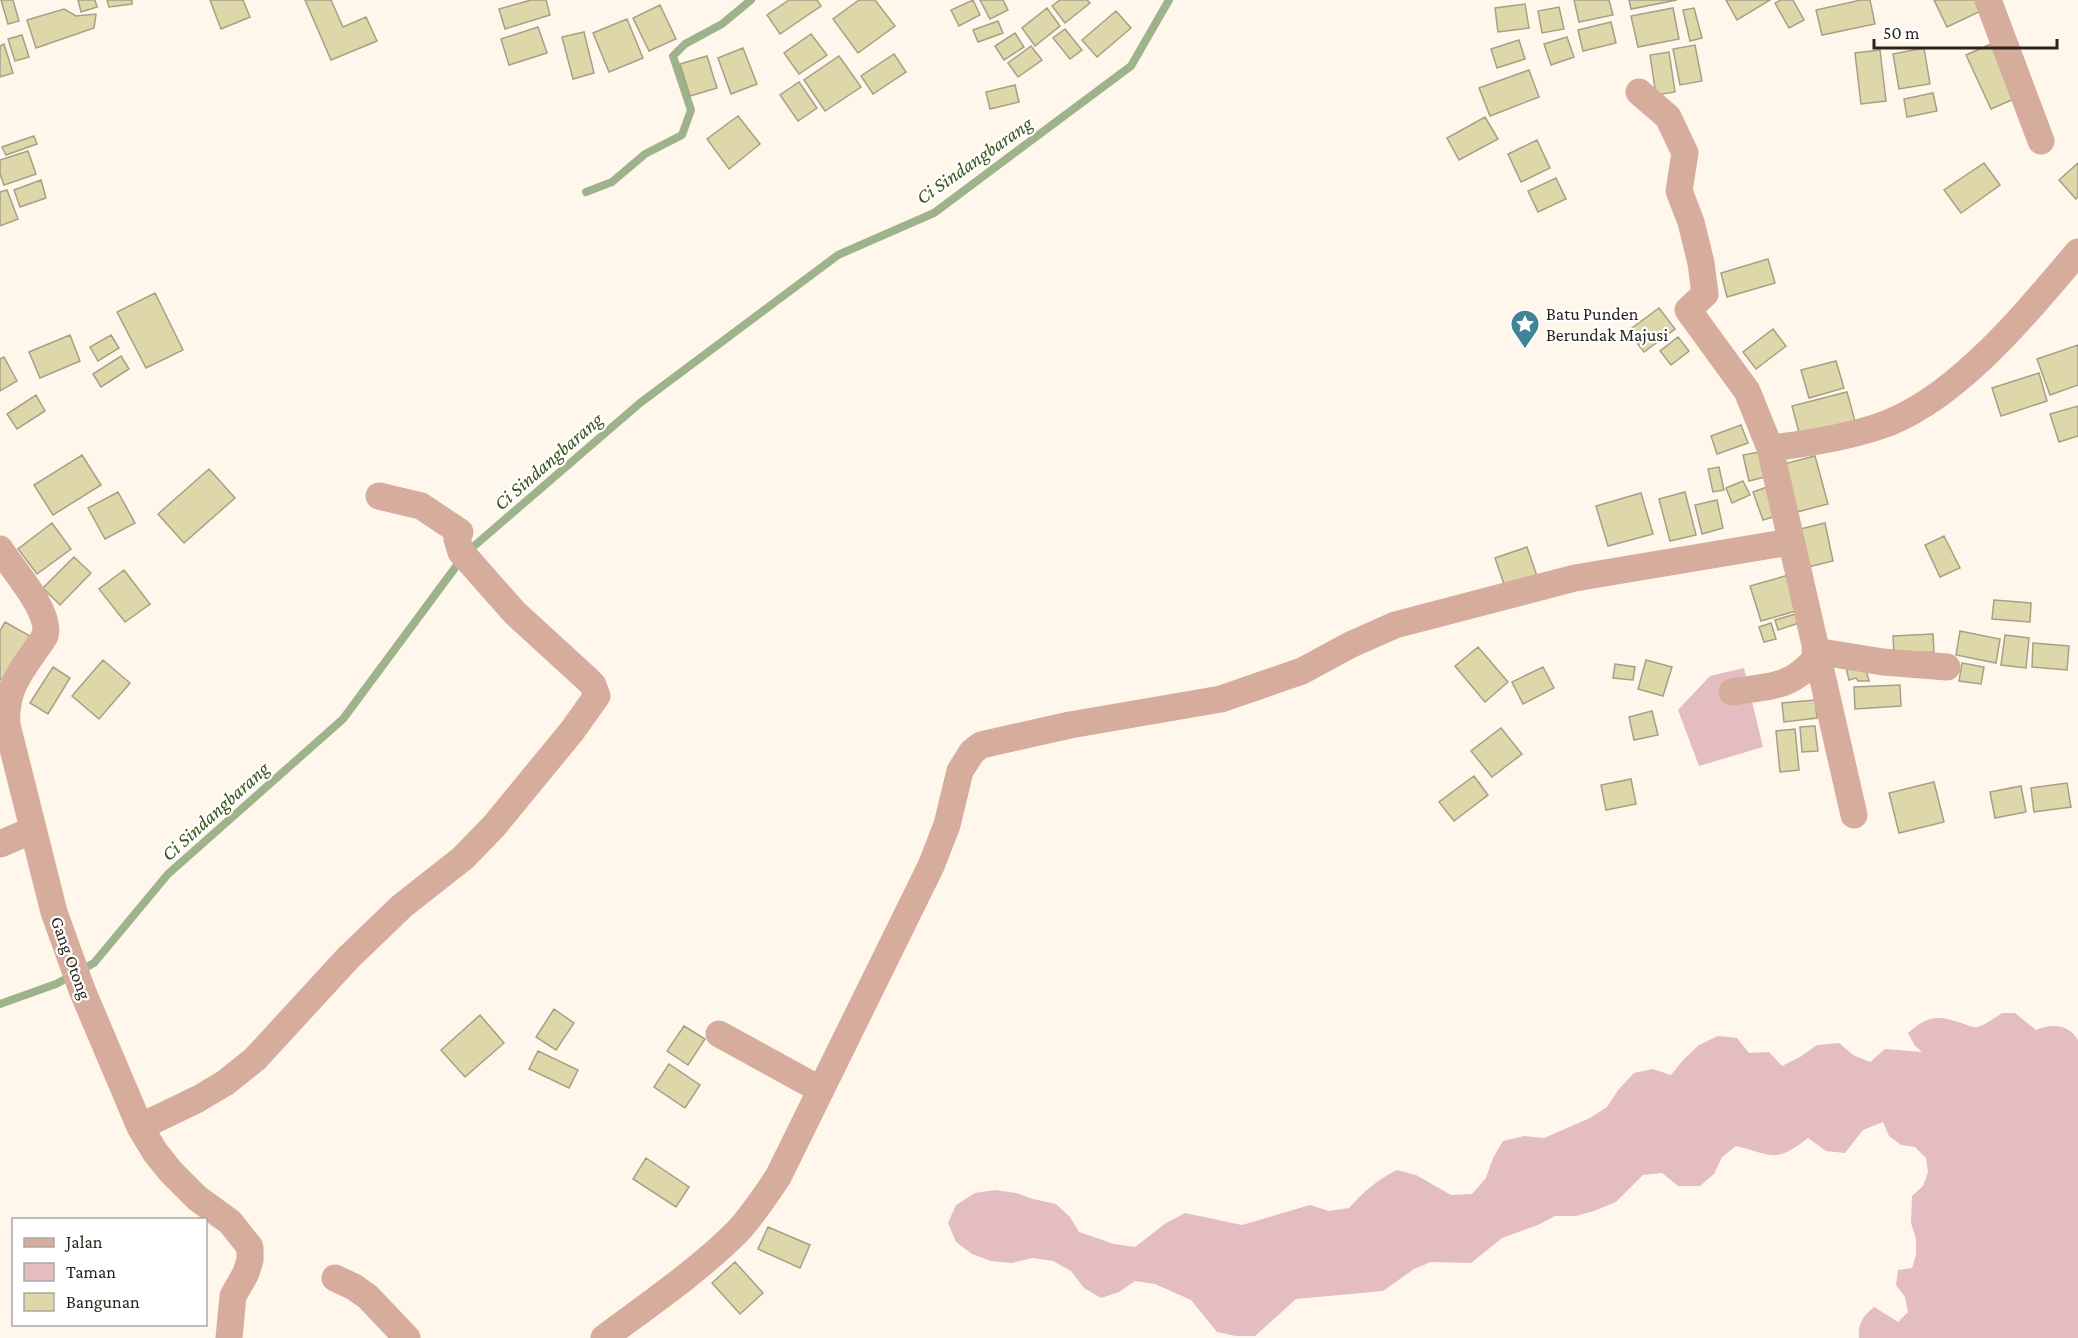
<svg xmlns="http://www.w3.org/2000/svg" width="2078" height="1338" font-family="'Crimson Pro',serif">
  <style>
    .green { fill: #e3bdc1 }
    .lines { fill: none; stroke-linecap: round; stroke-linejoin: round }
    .stream { stroke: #9eb38b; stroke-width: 8 }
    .building { fill: #ded7aa; stroke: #a5a184; stroke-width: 1.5 }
    .street { stroke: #d6ac9c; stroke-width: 27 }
    .labels { text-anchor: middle; stroke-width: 4.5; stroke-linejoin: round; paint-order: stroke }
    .poi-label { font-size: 18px; fill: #2c241b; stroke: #fff; text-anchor: start }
    .street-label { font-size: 18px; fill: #2c241b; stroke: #fff }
    .water-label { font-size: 20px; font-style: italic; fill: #395318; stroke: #fff }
  </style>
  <rect width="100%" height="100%" fill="#fff6ec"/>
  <path class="green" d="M1744 668 1763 747 1699 766 1678 710 1710 676Z
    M2002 1013H2015L2036 1030C2051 1024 2068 1023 2078 1040V1338H1859C1858 1323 1863 1316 1874 1307L1898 1322 1908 1312 1905 1297 1896 1285 1898 1270 1912 1268 1916 1255V1239L1911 1223 1912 1196 1923 1186 1928 1172 1926 1158 1915 1147 1901 1145 1889 1136 1883 1122 1863 1130 1845 1153 1826 1151 1808 1138C1775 1164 1773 1155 1736 1146L1722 1157 1714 1174 1700 1186H1678L1662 1173 1643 1175 1616 1202 1594 1211 1576 1216H1555L1538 1225 1502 1238 1471 1263 1431 1262 1414 1269 1383 1291 1296 1299 1255 1336H1236L1217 1332 1191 1300 1155 1284 1135 1281 1119 1292 1101 1298 1084 1288 1071 1271 1053 1261 1033 1258 1012 1263 991 1261 972 1254 956 1242 948 1223 956 1205 975 1193 995 1190 1016 1193 1033 1199 1056 1204 1070 1217 1079 1232 1114 1244 1135 1247 1166 1223 1185 1213 1242 1225 1310 1205 1329 1211 1349 1208C1364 1191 1377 1180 1397 1170L1416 1175 1451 1195 1472 1194 1486 1178 1493 1158 1503 1141 1524 1136 1544 1138 1590 1118 1607 1107 1619 1089 1634 1073 1653 1069 1671 1075 1684 1059 1699 1045 1718 1036 1737 1038 1749 1053 1769 1052 1782 1066 1800 1057 1817 1045 1839 1043 1853 1055 1870 1062 1885 1049 1922 1052 1915 1046 1908 1033C1929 1015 1938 1015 1964 1024 1968 1025 1973 1028 1977 1027 1986 1025 1994 1018 2002 1013Z"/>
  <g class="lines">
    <path class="stream" d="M586 192 612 182 645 154 682 135 691 110 673 56 685 44 722 24 751 0
      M81 970 94 963 168 874 343 719 466 553 640 403 838 255 934 213 1131 66 1169 0
      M0 1004 56 984 71 976"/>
  </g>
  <path class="building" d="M1 0H13L19 21 8 24Z
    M78 0H95L97 7 81 12Z
    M107 0H132V4L109 7Z
    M210 0H243L250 17 221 29Z
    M305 0H331L343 27 366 17 377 41 331 60Z
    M531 0H546L550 15 505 29 499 9Z
    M789 0H817L821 6 780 34 767 15Z
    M859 0H875L895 26 858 53 833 19Z
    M973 0 980 15 959 26 951 10Z
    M980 0H1003L1008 10 990 19Z
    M1060 0H1087L1090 3 1065 23 1052 6Z
    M1574 0H1609L1613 15 1579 22Z
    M1629 0H1677L1631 9Z
    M1726 0H1770L1737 20Z
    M1781 0H1793L1804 20 1789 28 1775 3Z
    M1861 0H1870L1875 24 1822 35 1816 10Z
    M1934 0H1976L1981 11 1947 27Z
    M1525 4 1529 28 1498 32 1495 8Z
    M660 5 676 39 649 51 633 18Z
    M1559 7 1564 29 1542 33 1538 11Z
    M1047 8 1060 26 1035 46 1022 28Z
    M1673 8 1679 39 1638 47 1631 16Z
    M1694 8 1702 38 1690 41 1683 10Z
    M64 9 76 16 96 14 94 28 36 48 27 20Z
    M1116 11 1131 28 1097 57 1082 40Z
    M627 19 643 58 609 72 593 33Z
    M998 21 1003 33 978 42 973 30Z
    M1611 22 1616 43 1583 51 1578 30Z
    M538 27 547 53 509 65 501 39Z
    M1065 29 1082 50 1070 59 1053 38Z
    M584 32 594 73 573 79 562 37Z
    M1015 33 1024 47 1004 60 995 46Z
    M811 34 827 55 799 74 784 53Z
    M22 35 29 57 15 61 8 39Z
    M1567 37 1574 57 1551 65 1544 44Z
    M1519 40 1525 59 1497 68 1491 49Z
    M4 44 13 73 0 77V46Z
    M1991 44 2016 98 1991 109 1966 55Z
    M1695 45 1702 81 1680 85 1673 49Z
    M1031 46 1042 60 1018 77 1008 63Z
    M743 48 757 84 731 94 718 58Z
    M1924 48 1930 84 1899 89 1893 54Z
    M1880 50 1886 101 1861 104 1855 53Z
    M1669 52 1675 92 1656 95 1650 55Z
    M894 54 906 72 873 94 861 76Z
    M707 56 717 88 690 96 680 64Z
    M839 56 861 87 825 111 804 80Z
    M1529 70 1539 97 1490 116 1479 88Z
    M799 82 817 108 798 121 780 95Z
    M1015 85 1019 102 990 109 986 92Z
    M1933 93 1937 111 1907 117 1904 99Z
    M738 116 760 144 729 169 707 139Z
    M1485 117 1498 139 1459 160 1447 138Z
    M34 136 37 144 6 155 2 147Z
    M1537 140 1550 168 1521 182 1508 154Z
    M28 151 36 174 4 185 0 174V160Z
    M1984 163 2000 185 1961 213 1944 190Z
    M2078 163V196L2076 199 2059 180Z
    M1556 178 1566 199 1538 212 1528 191Z
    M41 180 46 198 20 207 14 190Z
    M7 190 18 219 0 226V192Z
    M1768 259 1775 283 1727 297 1721 273Z
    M155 293 183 350 146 368 117 312Z
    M1659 308 1675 329 1644 352 1628 331Z
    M1773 329 1786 346 1756 369 1743 352Z
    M70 335 80 361 40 378 29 352Z
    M111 335 119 348 98 361 90 347Z
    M1678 337 1689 351 1671 365 1660 351Z
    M2078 345V385L2050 395 2037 359Z
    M121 356 129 369 101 387 93 374Z
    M4 357 17 381 0 391V359Z
    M1836 361 1844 388 1809 398 1801 370Z
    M2039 373 2047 401 2001 416 1992 388Z
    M1847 392 1856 425 1801 440 1792 406Z
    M36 395 45 411 17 429 7 414Z
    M2078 406V436L2059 442 2050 414Z
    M1741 425 1748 443 1717 454 1711 436Z
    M1759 452 1765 477 1749 481 1743 455Z
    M82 455 101 485 53 515 34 485Z
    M1815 456 1828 504 1793 513 1780 465Z
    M1719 467 1724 490 1713 492 1708 469Z
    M209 469 235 498 184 543 158 514Z
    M1743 481 1750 495 1732 503 1726 488Z
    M1770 486 1779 515 1763 520 1753 492Z
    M118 492 135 523 105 539 88 508Z
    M1685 492 1696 535 1670 541 1659 499Z
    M1641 493 1653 534 1608 546 1596 506Z
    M1717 500 1723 528 1702 534 1695 505Z
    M52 523 71 549 37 574 18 549Z
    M1825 523 1833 561 1804 568 1796 530Z
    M1944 536 1960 568 1940 577 1925 545Z
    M1527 547 1537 576 1505 587 1495 558Z
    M74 557 91 573 60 605 43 588Z
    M124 570 150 604 125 622 99 589Z
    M1792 574 1803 609 1761 621 1750 586Z
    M1994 600 2031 603 2030 622 1992 619Z
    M1799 613 1802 622 1778 630 1775 620Z
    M5 622 30 636 4 682 0 679V631Z
    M1771 623 1776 639 1764 642 1759 627Z
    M1960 631 2000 639 1996 663 1956 655Z
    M1933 634 1934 652 1894 654 1893 636Z
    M2005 635 2029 638 2026 668 2001 665Z
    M2033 643 2069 646 2067 670 2032 667Z
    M1478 647 1508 682 1485 702 1455 666Z
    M103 660 130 683 99 719 72 696Z
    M1646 660 1672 667 1663 696 1638 689Z
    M1864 663 1869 681H1858L1856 678 1849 680 1846 668Z
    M1962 663 1984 667 1981 684 1959 681Z
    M1615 664 1635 667 1633 680 1613 678Z
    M53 667 70 678 48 714 30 703Z
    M1543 667 1554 688 1523 704 1512 682Z
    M1900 685 1901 706 1855 709 1854 687Z
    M1815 700 1817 718 1784 722 1782 703Z
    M1652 711 1658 735 1634 740 1629 717Z
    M1815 726 1818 751 1802 752 1800 727Z
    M1501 728 1522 754 1492 777 1471 751Z
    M1795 729 1799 770 1780 772 1776 731Z
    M1474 776 1488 795 1454 821 1439 802Z
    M1631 779 1636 804 1606 810 1601 785Z
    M1934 782 1944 822 1899 833 1889 793Z
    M2067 783 2071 807 2034 812 2031 788Z
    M2021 786 2026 812 1995 818 1990 792Z
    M554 1009 574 1023 556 1050 536 1037Z
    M480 1015 504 1043 465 1077 441 1050Z
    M684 1026 705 1039 688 1065 667 1051Z
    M538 1051 578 1070 569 1088 529 1069Z
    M669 1064 700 1085 685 1108 654 1087Z
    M646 1158 689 1187 676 1207 633 1179Z
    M768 1227 810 1245 800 1268 758 1249Z
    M735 1262 763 1293 740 1314 712 1283Z"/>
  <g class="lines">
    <path class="street" d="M1988 0 2041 141
      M1639 92 1668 117 1685 153 1679 191 1691 222 1701 263 1705 294 1688 310 1747 391 1770 448 1854 815
      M1770 448C1806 444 1843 438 1877 427 1954 403 2027 312 2078 252
      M0 549C13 570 52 612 45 636 25 667 4 686 7 725L54 912 82 990 140 1127 155 1152 171 1172 197 1198 230 1222 250 1247V1260L246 1273 233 1296 229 1338
      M1815 651 1883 662 1947 667
      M1732 692C1771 685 1789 690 1817 657
      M0 844 33 830
      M719 1034 821 1090
      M140 1127 198 1099 225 1083 255 1059 348 958 402 906 463 858 494 826 572 731 597 696 593 685 587 679 515 613 461 552 457 539 460 532 421 506 379 496
      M335 1278 354 1287 368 1297 407 1338
      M604 1338C648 1305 698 1271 737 1232 753 1215 765 1196 778 1177L931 866 947 825 960 771 972 752 981 745 1070 725 1221 699 1302 671 1350 645 1395 625 1575 578 1790 542"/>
  </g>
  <defs>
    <g id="sight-pin" transform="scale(1.5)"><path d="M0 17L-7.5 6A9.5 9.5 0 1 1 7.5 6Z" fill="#428396" stroke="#fff"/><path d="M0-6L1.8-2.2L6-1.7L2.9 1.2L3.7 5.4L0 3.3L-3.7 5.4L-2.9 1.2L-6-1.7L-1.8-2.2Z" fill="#fff"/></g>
  </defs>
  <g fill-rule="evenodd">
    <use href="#sight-pin" x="1525" y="324"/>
  </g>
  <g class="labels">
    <g class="poi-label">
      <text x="1546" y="320">Batu Punden<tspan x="1546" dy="21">Berundak Majusi</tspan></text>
    </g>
    <g class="street-label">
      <text transform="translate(71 958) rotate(70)" y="6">Gang Otong</text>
    </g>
    <g class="water-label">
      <text transform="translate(974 160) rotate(-35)" y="7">Ci Sindangbarang</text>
      <text transform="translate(548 461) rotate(-41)" y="7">Ci Sindangbarang</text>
      <text transform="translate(215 811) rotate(-42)" y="7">Ci Sindangbarang</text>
    </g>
  </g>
  <rect x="12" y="1218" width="195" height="108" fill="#ffffff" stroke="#aba7a4" stroke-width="1.5"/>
  <rect x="24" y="1238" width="30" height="9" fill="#d6ac9c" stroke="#aba7a4" stroke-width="1.5"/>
  <text x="66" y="1248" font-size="18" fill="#2c241b">Jalan</text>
  <rect x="24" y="1263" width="30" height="18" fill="#e3bdc1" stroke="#aba7a4" stroke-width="1.5"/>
  <text x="66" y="1278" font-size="18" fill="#2c241b">Taman</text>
  <rect x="24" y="1293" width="30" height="18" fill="#ded7aa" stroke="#aba7a4" stroke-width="1.5"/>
  <text x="66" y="1308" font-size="18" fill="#2c241b">Bangunan</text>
  <path d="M1874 39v9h183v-9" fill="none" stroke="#2c241b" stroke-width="3"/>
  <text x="1883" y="39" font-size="18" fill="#2c241b" stroke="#ffffff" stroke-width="4.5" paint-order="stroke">50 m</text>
</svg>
